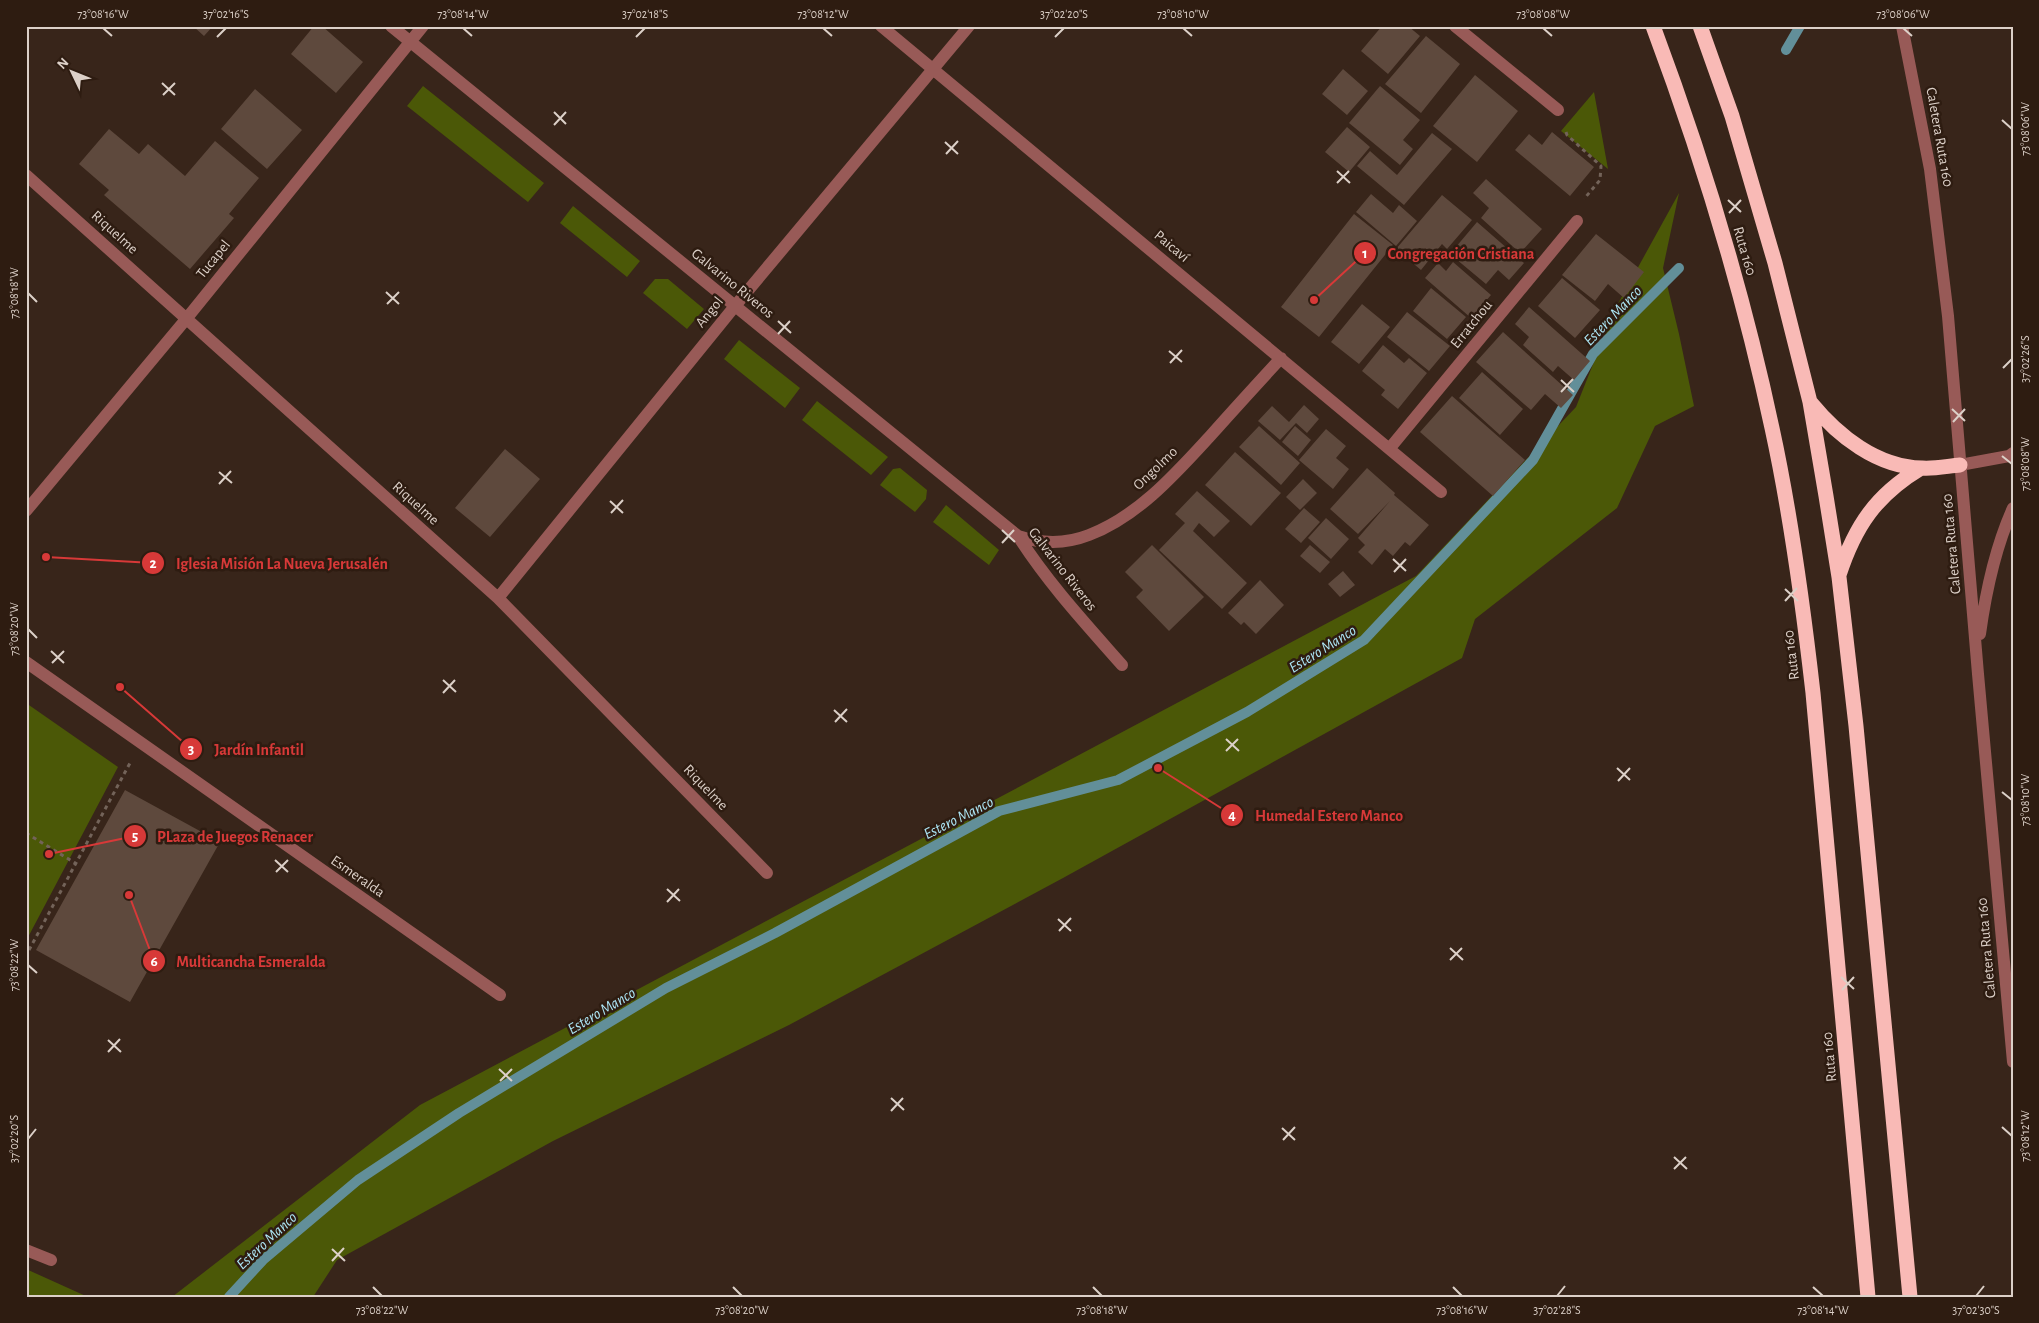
<svg xmlns="http://www.w3.org/2000/svg" width="2039" height="1323" font-family="'Alegreya Sans',sans-serif">
  <style>
    .green { fill: #4b5807 }
    .lines { fill: none; stroke-linecap: round; stroke-linejoin: round }
    .stream { stroke: #628f99; stroke-width: 10 }
    .building { fill: #5e493d }
    .path { stroke: #736359; stroke-width: 3; stroke-dasharray: 4 4; stroke-linecap: butt }
    .minor { stroke: #985a57; stroke-width: 12 }
    .highway { stroke: #f9bab6; stroke-width: 15 }
    .ticks { fill: none; stroke: #dcd0c8; stroke-width: 2 }
    .labels { text-anchor: middle; stroke-width: 5; stroke-linejoin: round; paint-order: stroke }
    .street-label { font-size: 15px; fill: #dcd0c8; stroke: #2e1c11 }
    .water-label { font-size: 16px; font-style: italic; fill: #aee7f7; stroke: #2e1c11 }
    .leader { fill: none; stroke: #d73938; stroke-width: 2 }
    .callout-dot { fill: #d73938; stroke: #2e1c11; stroke-width: 2 }
    .mark-label { font-size: 15px; text-anchor: middle; font-weight: bold; fill: #fff }
    .callout-label { font-size: 16px; text-anchor: middle; font-weight: bold; fill: #d73938; stroke: #2e1c11; stroke-width: 5; stroke-linejoin: round; paint-order: stroke }
    .neatline { fill: none; stroke: #dcd0c8; stroke-width: 2 }
    .ticks-label { font-size: 12px; text-anchor: middle; fill: #dcd0c8 }
  </style>
  <rect width="100%" height="100%" fill="#38251a"/>
  <path class="green" d="M423 86 544 183 528 202 407 106Z
    M1594 92 1608 169 1561 131Z
    M1679 193 1663 268 1679 334 1694 406 1655 426 1617 508 1475 619 1462 658 1063 878 789 1025 553 1141 337 1260 313 1297H172L420 1105 1416 576 1576 407 1615 309Z
    M573 206 640 261 627 277 560 223Z
    M655 279H668L704 309 687 329 643 293Z
    M739 340 800 388 785 408 724 359Z
    M817 401 888 457 871 475 802 420Z
    M900 468 927 490 926 499 915 512 880 485 893 469Z
    M946 505 999 550 989 565 933 522Z
    M26 703 118 767 26 941Z
    M26 1269 88 1297H26Z"/>
  <g class="lines">
    <path class="stream" d="M1786 50 1800 26
      M229 1297 263 1260 358 1180 459 1113 666 988 775 933 999 811 1118 780 1247 712 1364 640 1533 460 1593 354 1679 268"/>
  </g>
  <path class="building" d="M193 26H213L204 36Z
    M314 26H322L363 62 336 93 291 54Z
    M1382 26H1408L1420 36 1388 74 1361 51Z
    M1426 36 1460 64 1421 113 1385 84Z
    M1343 69 1368 91 1347 115 1322 94Z
    M1475 75 1518 111 1477 162 1433 126Z
    M1380 86 1420 120 1403 140 1413 149 1400 165 1349 123Z
    M255 89 302 130 267 169 221 129Z
    M1347 127 1370 147 1349 172 1325 152Z
    M109 129 139 154 148 144 185 176 215 141 259 178 229 214 234 218 190 269 104 195 109 190 79 164Z
    M1552 132 1594 167 1570 196 1515 150 1529 134 1542 145Z
    M1432 133 1452 149 1404 205 1357 166 1370 151 1397 175Z
    M1486 179 1542 229 1520 253 1481 218 1489 208 1473 193Z
    M1371 194 1393 213 1399 205 1417 221 1396 246 1356 212Z
    M1442 195 1472 220 1447 249 1442 244 1421 270 1396 249Z
    M1354 214 1393 245 1319 337 1281 307Z
    M1477 222 1524 263 1509 280 1498 270 1486 284 1450 254Z
    M1596 234 1644 272 1624 298 1608 284 1595 301 1562 275Z
    M1453 262 1491 295 1471 318 1425 278 1438 263 1446 271Z
    M1562 278 1600 310 1575 338 1538 306Z
    M1431 288 1466 317 1447 339 1413 311Z
    M1362 304 1390 327 1359 364 1331 342Z
    M1529 307 1590 361 1574 380 1558 366 1553 372 1523 345 1529 337 1515 324Z
    M1407 312 1450 346 1429 371 1387 337Z
    M1503 332 1573 395 1561 408 1545 394 1531 410 1476 362Z
    M1383 345 1404 363 1409 358 1427 373 1398 409 1381 395 1385 390 1362 371Z
    M1482 372 1523 409 1500 435 1459 398Z
    M1452 396 1525 460 1493 496 1420 432Z
    M1304 405 1319 419 1307 433 1296 423 1280 440 1258 421 1272 406 1289 422Z
    M1259 426 1300 463 1281 485 1239 447Z
    M1295 426 1311 440 1298 456 1282 442Z
    M1326 429 1346 446 1336 458 1349 469 1333 489 1299 460Z
    M505 449 540 479 490 537 455 508Z
    M1235 452 1281 493 1251 526 1205 485Z
    M1367 468 1395 493 1394 495 1429 525 1410 546 1405 542 1393 556 1385 549 1372 565 1358 552 1365 545 1358 538 1390 501 1358 534 1330 509Z
    M1303 479 1317 493 1300 510 1286 497Z
    M1197 491 1230 521 1214 537 1199 523 1193 531 1247 583 1222 609 1159 550 1185 523 1175 514Z
    M1304 508 1320 522 1301 543 1285 529Z
    M1326 518 1349 539 1331 559 1308 538Z
    M1152 545 1204 597 1169 631 1136 597 1143 590 1125 572Z
    M1310 545 1330 562 1320 573 1300 556Z
    M1343 571 1355 585 1340 597 1328 584Z
    M1260 580 1284 605 1256 634 1244 622 1241 625 1228 613Z
    M125 790 220 842 130 1002 36 950Z"/>
  <g class="lines">
    <path class="path" d="M1566 132 1567 135 1601 166 1600 180 1584 199
      M26 833 75 863
      M29 950 130 763"/>
    <path class="minor" d="M391 26 1018 536C1048 583 1085 623 1122 665
      M881 26 1441 492
      M1455 26 1558 110
      M1902 26 1930 169 1948 316 1978 674 2013 1062
      M26 175 498 598 767 873
      M1390 448 1577 221
      M1960 465 2009 456 2013 453
      M26 511 187 318 423 26
      M1018 536C1042 544 1066 544 1089 535 1139 516 1177 472 1212 434 1235 408 1258 383 1281 358
      M498 598 735 306 969 26
      M1980 634C1986 590 1995 548 2013 508
      M26 662 500 995
      M26 1250 51 1260"/>
    <path class="highway" d="M1653 26C1702 157 1743 292 1772 428 1791 515 1803 605 1813 693L1868 1297
      M1700 26 1732 116 1775 263 1810 402 1826 496 1839 577 1856 726 1910 1297
      M1811 403C1838 436 1877 467 1922 468 1934 469 1948 466 1960 465
      M1839 575C1855 526 1876 495 1921 468"/>
  </g>
  <path class="ticks" d="M103 28 112 36M463 28 472 36M823 28 832 36M1183 28 1192 36M1543 28 1552 36M1903 28 1912 36M217 37 226 28M636 37 645 28M1055 37 1064 28M162 83 175 95M163 95 175 83M554 112 566 124M2002 120 2012 129M554 125 566 112M945 142 958 154M946 154 958 141M1337 171 1350 183M1337 183 1349 171M1728 200 1741 212M1729 213 1741 200M386 292 399 304M28 293 37 302M387 304 399 292M778 321 791 333M778 334 790 321M1169 351 1182 362M1170 363 1182 350M2003 368 2012 359M1561 380 1574 392M1561 392 1573 379M1952 409 1965 421M1953 422 1965 409M2002 456 2012 464M219 472 232 483M219 484 231 471M610 501 623 513M611 513 623 500M1002 530 1015 542M1002 543 1014 530M1393 559 1406 571M1394 572 1406 559M1785 589 1798 601M1785 601 1797 588M28 629 37 638M51 651 64 663M52 663 64 651M443 680 456 692M443 693 455 680M834 710 847 722M835 722 847 709M1226 739 1239 751M1226 751 1238 739M1617 768 1630 780M1618 781 1630 768M2002 792 2012 800M275 860 288 872M276 872 288 860M667 889 680 901M667 902 679 889M1058 919 1071 931M1059 931 1071 918M1450 948 1463 960M1450 960 1462 948M28 965 37 973M1841 977 1854 989M1842 990 1854 977M108 1040 121 1052M108 1052 120 1039M499 1069 512 1081M500 1081 512 1069M891 1098 904 1110M891 1111 903 1098M2002 1127 2012 1136M1282 1128 1295 1140M28 1139 36 1129M1283 1140 1295 1127M1674 1157 1687 1169M1674 1169 1686 1157M332 1249 345 1261M332 1261 344 1248M373 1287 382 1296M733 1287 742 1296M1093 1287 1102 1296M1453 1287 1462 1296M1813 1287 1823 1296M1557 1296 1565 1286M1976 1296 1984 1286"/>
  <g class="labels">
    <g class="street-label">
      <text transform="translate(1940 137) rotate(80)" y="5">Caletera Ruta 160</text>
      <text transform="translate(115 232) rotate(42)" y="5">Riquelme</text>
      <text transform="translate(1172 246) rotate(40)" y="5">Paicaví</text>
      <text transform="translate(1745 251) rotate(74)" y="5">Ruta 160</text>
      <text transform="translate(213 259) rotate(-51)" y="5">Tucapel</text>
      <text transform="translate(733 283) rotate(39)" y="5">Galvarino Riveros</text>
      <text transform="translate(709 312) rotate(-51)" y="5">Angol</text>
      <text transform="translate(1471 324) rotate(-51)" y="5">Erratchou</text>
      <text transform="translate(1155 468) rotate(-44)" y="5">Ongolmo</text>
      <text transform="translate(416 503) rotate(42)" y="5">Riquelme</text>
      <text transform="translate(1951 544) rotate(-95)" y="5">Caletera Ruta 160</text>
      <text transform="translate(1063 569) rotate(52)" y="5">Galvarino Riveros</text>
      <text transform="translate(1791 655) rotate(-97)" y="5">Ruta 160</text>
      <text transform="translate(706 787) rotate(46)" y="5">Riquelme</text>
      <text transform="translate(358 876) rotate(35)" y="5">Esmeralda</text>
      <text transform="translate(1986 948) rotate(-95)" y="5">Caletera Ruta 160</text>
      <text transform="translate(1829 1057) rotate(-95)" y="5">Ruta 160</text>
    </g>
    <g class="water-label">
      <text transform="translate(1612 315) rotate(-46)" y="6">Estero Manco</text>
      <text transform="translate(1322 648) rotate(-32)" y="6">Estero Manco</text>
      <text transform="translate(958 817) rotate(-27)" y="6">Estero Manco</text>
      <text transform="translate(601 1010) rotate(-31)" y="6">Estero Manco</text>
      <text transform="translate(266 1240) rotate(-43)" y="6">Estero Manco</text>
    </g>
  </g>
  <path class="leader" d="M1314 300L1365 253M46 557L153 563M120 687L191 749M1158 768L1232 815M49 854L135 836M129 895L154 961"/>
  <g class="callout-dot">
    <circle cx="1314" cy="300" r="5"/>
    <circle cx="46" cy="557" r="5"/>
    <circle cx="120" cy="687" r="5"/>
    <circle cx="1158" cy="768" r="5"/>
    <circle cx="49" cy="854" r="5"/>
    <circle cx="129" cy="895" r="5"/>
    <circle cx="1365" cy="253" r="12"/>
    <circle cx="153" cy="563" r="12"/>
    <circle cx="191" cy="749" r="12"/>
    <circle cx="1232" cy="815" r="12"/>
    <circle cx="135" cy="836" r="12"/>
    <circle cx="154" cy="961" r="12"/>
  </g>
  <g class="mark-label">
    <text x="1365" y="258">1</text>
    <text x="153" y="568">2</text>
    <text x="191" y="754">3</text>
    <text x="1232" y="820">4</text>
    <text x="135" y="841">5</text>
    <text x="154" y="966">6</text>
  </g>
  <g class="callout-label">
    <text x="1461" y="259">Congregación Cristiana</text>
    <text x="282" y="569">Iglesia Misión La Nueva Jerusalén</text>
    <text x="259" y="755">Jardín Infantil</text>
    <text x="1329" y="821">Humedal Estero Manco</text>
    <text x="235" y="842">PLaza de Juegos Renacer</text>
    <text x="251" y="967">Multicancha Esmeralda</text>
  </g>
  <rect width="2039" height="1323" fill="none" stroke="#2e1c11" stroke-width="55"/>
  <g transform="translate(72 72) rotate(313)" stroke="#2e1c11" stroke-width="4" paint-order="stroke">
  <path d="M0-4L9 19L0 12L-9 19Z" fill="#dcd0c8"/>
  <text y="-8" font-size="14" font-weight="bold" text-anchor="middle" fill="#dcd0c8">N</text>
  </g>
  <rect x="28" y="28" width="1984" height="1268" class="neatline"/>
  <g class="ticks-label">
    <text x="103" y="18">73°08'16"W</text>
    <text x="226" y="18">37°02'16"S</text>
    <text x="463" y="18">73°08'14"W</text>
    <text x="645" y="18">37°02'18"S</text>
    <text x="823" y="18">73°08'12"W</text>
    <text x="1064" y="18">37°02'20"S</text>
    <text x="1183" y="18">73°08'10"W</text>
    <text x="1543" y="18">73°08'08"W</text>
    <text x="1903" y="18">73°08'06"W</text>
    <text transform="translate(2025 129) rotate(-90)" y="4">73°08'06"W</text>
    <text transform="translate(14 293) rotate(-90)" y="4">73°08'18"W</text>
    <text transform="translate(2025 359) rotate(-90)" y="4">37°02'26"S</text>
    <text transform="translate(2025 464) rotate(-90)" y="4">73°08'08"W</text>
    <text transform="translate(14 629) rotate(-90)" y="4">73°08'20"W</text>
    <text transform="translate(2025 800) rotate(-90)" y="4">73°08'10"W</text>
    <text transform="translate(14 965) rotate(-90)" y="4">73°08'22"W</text>
    <text transform="translate(2025 1136) rotate(-90)" y="4">73°08'12"W</text>
    <text transform="translate(14 1139) rotate(-90)" y="4">37°02'20"S</text>
    <text x="382" y="1314">73°08'22"W</text>
    <text x="742" y="1314">73°08'20"W</text>
    <text x="1102" y="1314">73°08'18"W</text>
    <text x="1462" y="1314">73°08'16"W</text>
    <text x="1557" y="1314">37°02'28"S</text>
    <text x="1823" y="1314">73°08'14"W</text>
    <text x="1976" y="1314">37°02'30"S</text>
  </g>
</svg>
